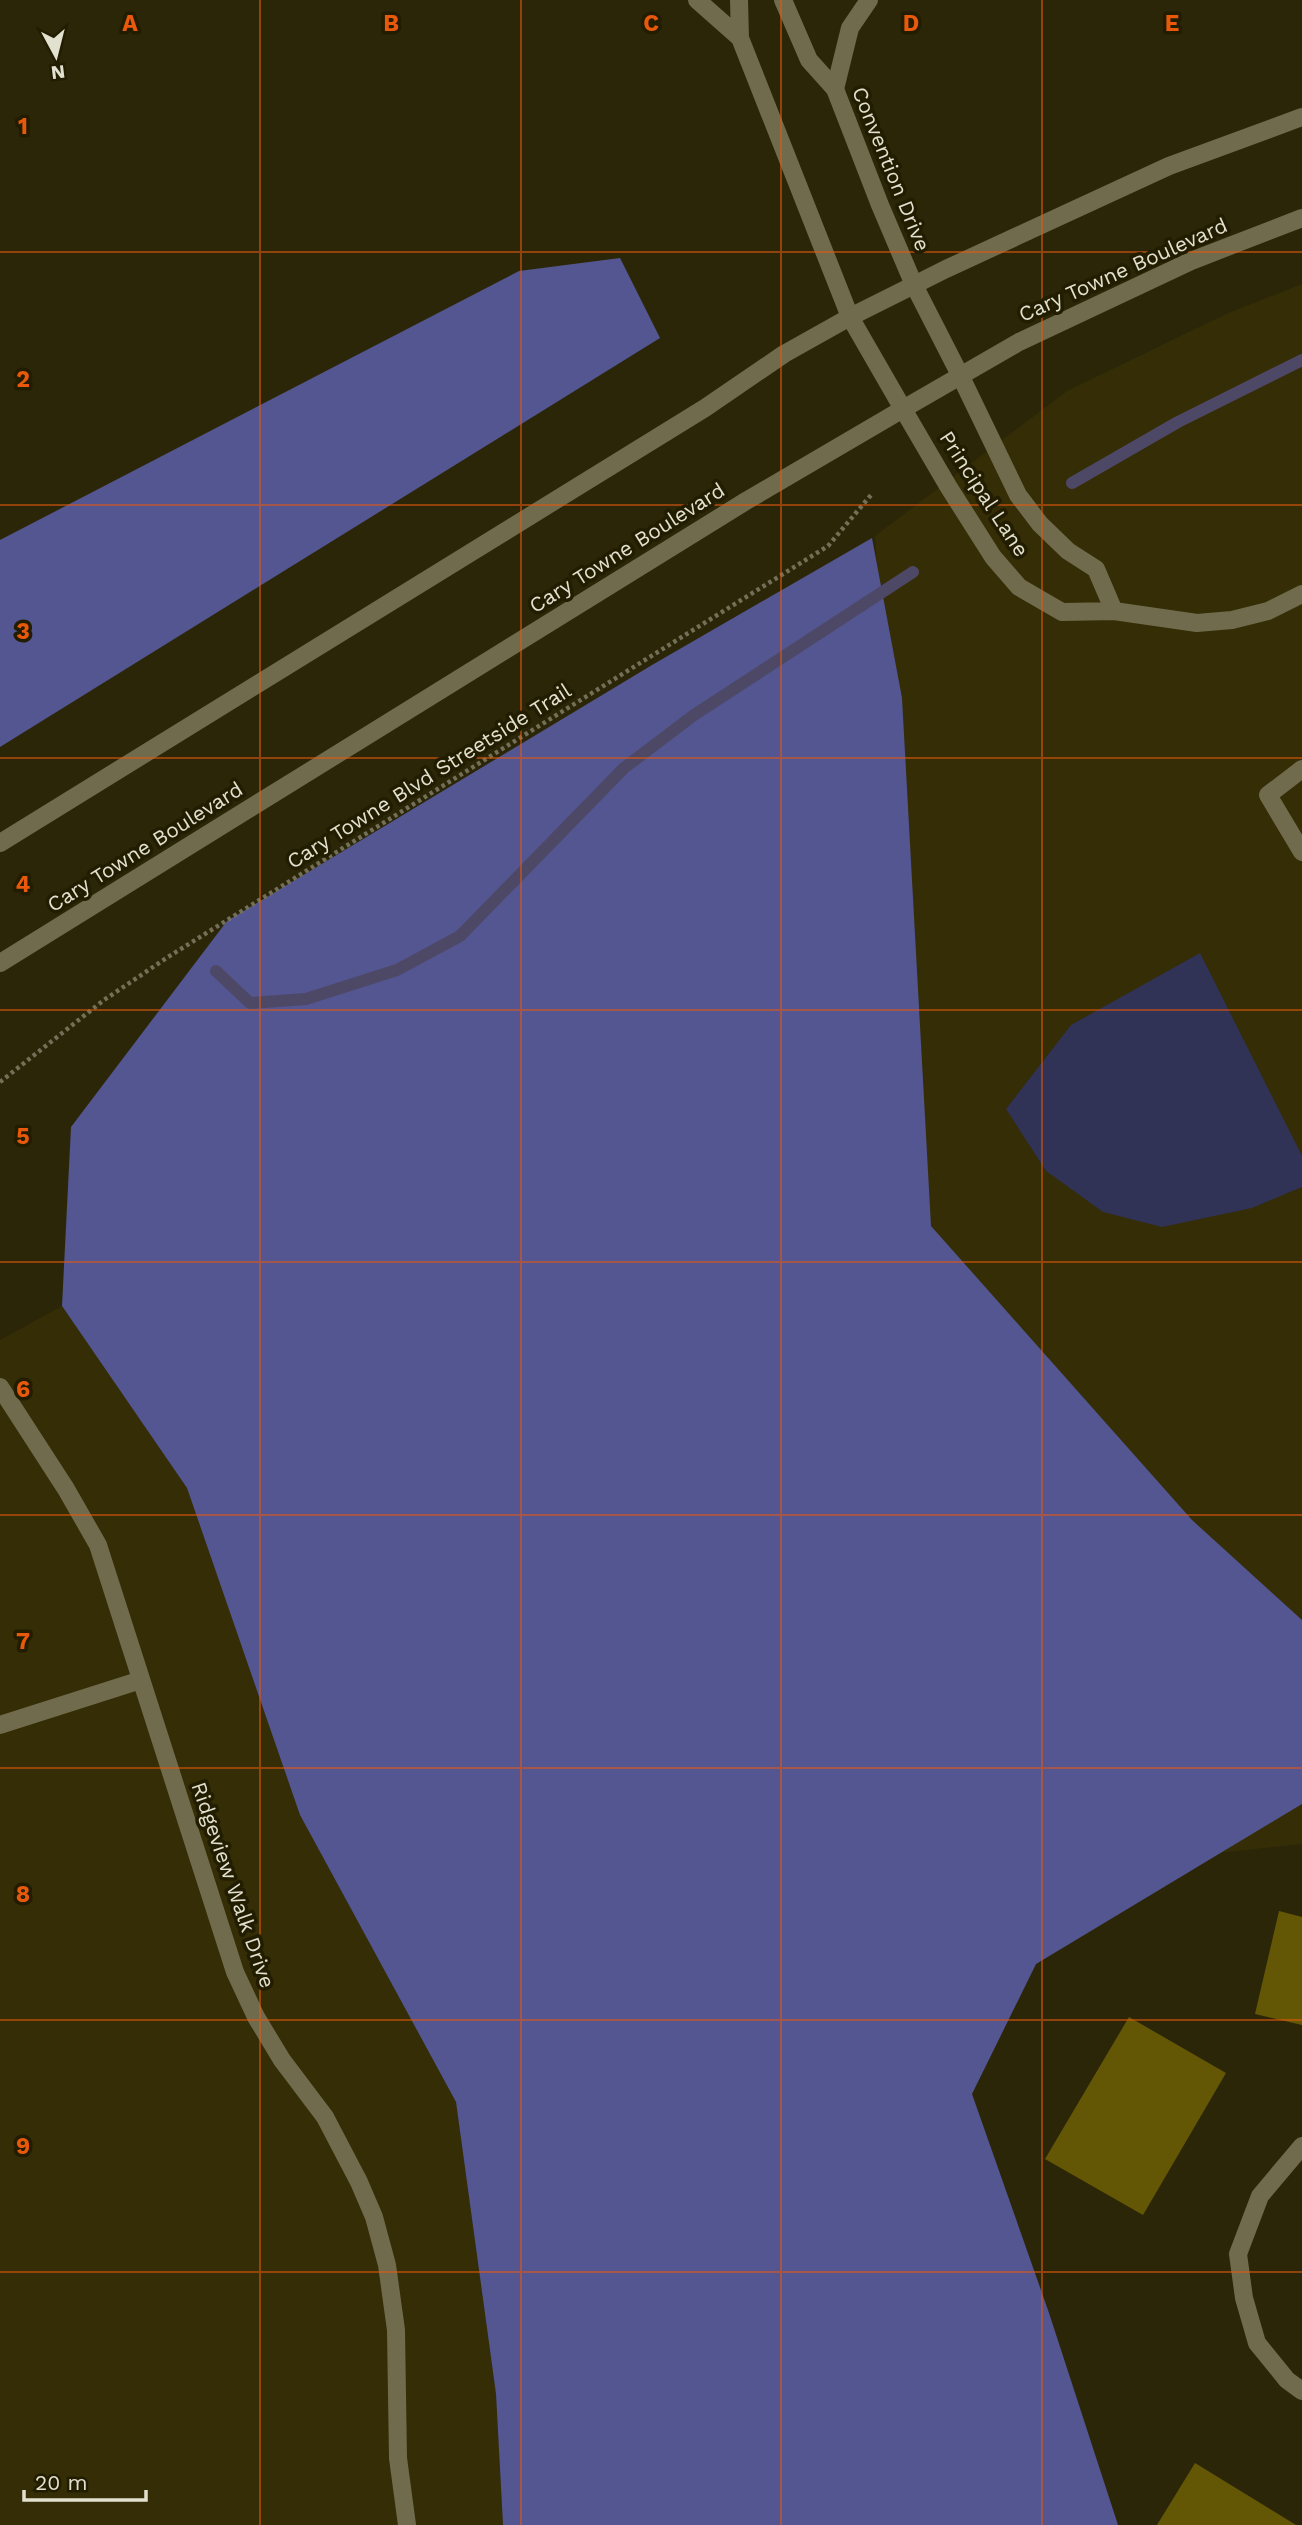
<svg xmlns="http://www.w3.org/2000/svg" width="1302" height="2525" font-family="'Work Sans',sans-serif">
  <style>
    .built { fill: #342d06 }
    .green { fill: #303256 }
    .forest { fill: #535690 }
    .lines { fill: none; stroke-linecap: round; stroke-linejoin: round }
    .stream { stroke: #4e4867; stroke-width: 12 }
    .building { fill: #635705 }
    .path { stroke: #747058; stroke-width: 4.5; stroke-dasharray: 3.5 3.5; stroke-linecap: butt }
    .lane { stroke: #706b4c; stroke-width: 18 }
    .street { stroke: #706b4c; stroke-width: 18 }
    .secondary { stroke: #706b4c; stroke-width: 18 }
    .grid { fill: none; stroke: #e8590c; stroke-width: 2; stroke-opacity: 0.55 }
    .labels { text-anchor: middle; stroke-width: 7; stroke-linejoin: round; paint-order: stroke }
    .street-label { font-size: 21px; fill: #e2e0cf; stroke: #221d01 }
    .grid-label { font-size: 23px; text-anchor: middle; font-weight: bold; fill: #e8590c; stroke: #221d01; stroke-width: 7; stroke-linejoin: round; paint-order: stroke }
  </style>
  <rect width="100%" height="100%" fill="#2c2609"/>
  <path class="built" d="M1302 284V1844L951 1881 875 536 1067 391 1226 314Z
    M62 1306 187 1488 300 1815 456 2102 496 2394 503 2525H0V1340Z"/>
  <path class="green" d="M1200 953 1302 1156V1187L1252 1208 1162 1227 1103 1212 1046 1171 1006 1109 1071 1025Z"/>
  <path class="forest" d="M620 258 660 338 0 747V540L519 271Z
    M872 538 902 698 931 1226 1192 1520 1302 1620V1804L1036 1964 972 2094 1049 2313 1118 2525H503L496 2394 456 2102 300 1815 187 1488 62 1306 71 1127 227 921 652 665Z"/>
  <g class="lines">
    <path class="stream" d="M1072 483 1178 422 1302 360
      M216 971 250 1003 306 999 397 970 460 936 624 768 694 715 913 572"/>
  </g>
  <path class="building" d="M1279 1911 1302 1917V2025L1255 2014Z
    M1129 2017 1226 2073 1143 2215 1045 2159Z
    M1195 2463 1296 2525H1157Z"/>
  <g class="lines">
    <path class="path" d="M0 1082 104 1000 168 957 828 546 871 495"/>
    <path class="lane" d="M835 89 850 28 869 0
      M961 377 1018 495 1040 524 1068 551 1096 569 1114 611
      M903 409 948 486 993 557 1019 587 1062 612 1114 611 1197 623 1232 620 1268 611 1302 594
      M1302 769 1268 795 1302 852"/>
    <path class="street" d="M697 0 740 38
      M739 0 740 38 850 317
      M783 0 809 60 835 89 880 205 914 285
      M0 1387 66 1489 98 1545 235 1972 256 2017 282 2060 325 2117 359 2182 374 2217 387 2265 396 2330 398 2458 407 2525
      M0 1725 141 1680
      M1302 2146 1260 2196 1238 2254 1244 2298 1257 2343 1287 2380 1302 2391"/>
    <path class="secondary" d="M914 285 961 377
      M850 317 903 409
      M0 843 705 408 784 354 850 317 946 269 1169 166 1302 117
      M0 963 746 501 903 409 1019 342 1191 261 1302 218"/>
  </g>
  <path class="grid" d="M260 0V2525M521 0V2525M781 0V2525M1042 0V2525M0 252H1302M0 505H1302M0 758H1302M0 1010H1302M0 1262H1302M0 1515H1302M0 1768H1302M0 2020H1302M0 2272H1302"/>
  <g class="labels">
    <g class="street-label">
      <text transform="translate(891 169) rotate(68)" y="7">Convention Drive</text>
      <text transform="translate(1123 270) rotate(-24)" y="7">Cary Towne Boulevard</text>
      <text transform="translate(984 494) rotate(57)" y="7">Principal Lane</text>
      <text transform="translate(627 548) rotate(-32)" y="7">Cary Towne Boulevard</text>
      <text transform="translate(429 776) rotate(-32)" y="7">Cary Towne Blvd Streetside Trail</text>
      <text transform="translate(145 847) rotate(-32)" y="7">Cary Towne Boulevard</text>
      <text transform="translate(233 1885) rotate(71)" y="7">Ridgeview Walk Drive</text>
    </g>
  </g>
  <g class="grid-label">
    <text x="130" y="31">A</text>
    <text x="391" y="31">B</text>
    <text x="651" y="31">C</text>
    <text x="911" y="31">D</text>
    <text x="1172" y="31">E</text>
    <text x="23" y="134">1</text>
    <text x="23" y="387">2</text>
    <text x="23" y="639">3</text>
    <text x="23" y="892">4</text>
    <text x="23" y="1144">5</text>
    <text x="23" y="1397">6</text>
    <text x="23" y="1649">7</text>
    <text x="23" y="1902">8</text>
    <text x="23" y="2154">9</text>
  </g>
  <g transform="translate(56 56) rotate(173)" stroke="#221d01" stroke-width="5" paint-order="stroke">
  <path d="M0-5L12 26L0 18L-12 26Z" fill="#e2e0cf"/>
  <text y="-10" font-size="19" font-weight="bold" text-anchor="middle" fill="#e2e0cf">N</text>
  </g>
  <path d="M24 2490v10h122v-10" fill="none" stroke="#e2e0cf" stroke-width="3.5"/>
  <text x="35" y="2490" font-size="21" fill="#e2e0cf" stroke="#221d01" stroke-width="5" paint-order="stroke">20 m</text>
</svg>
